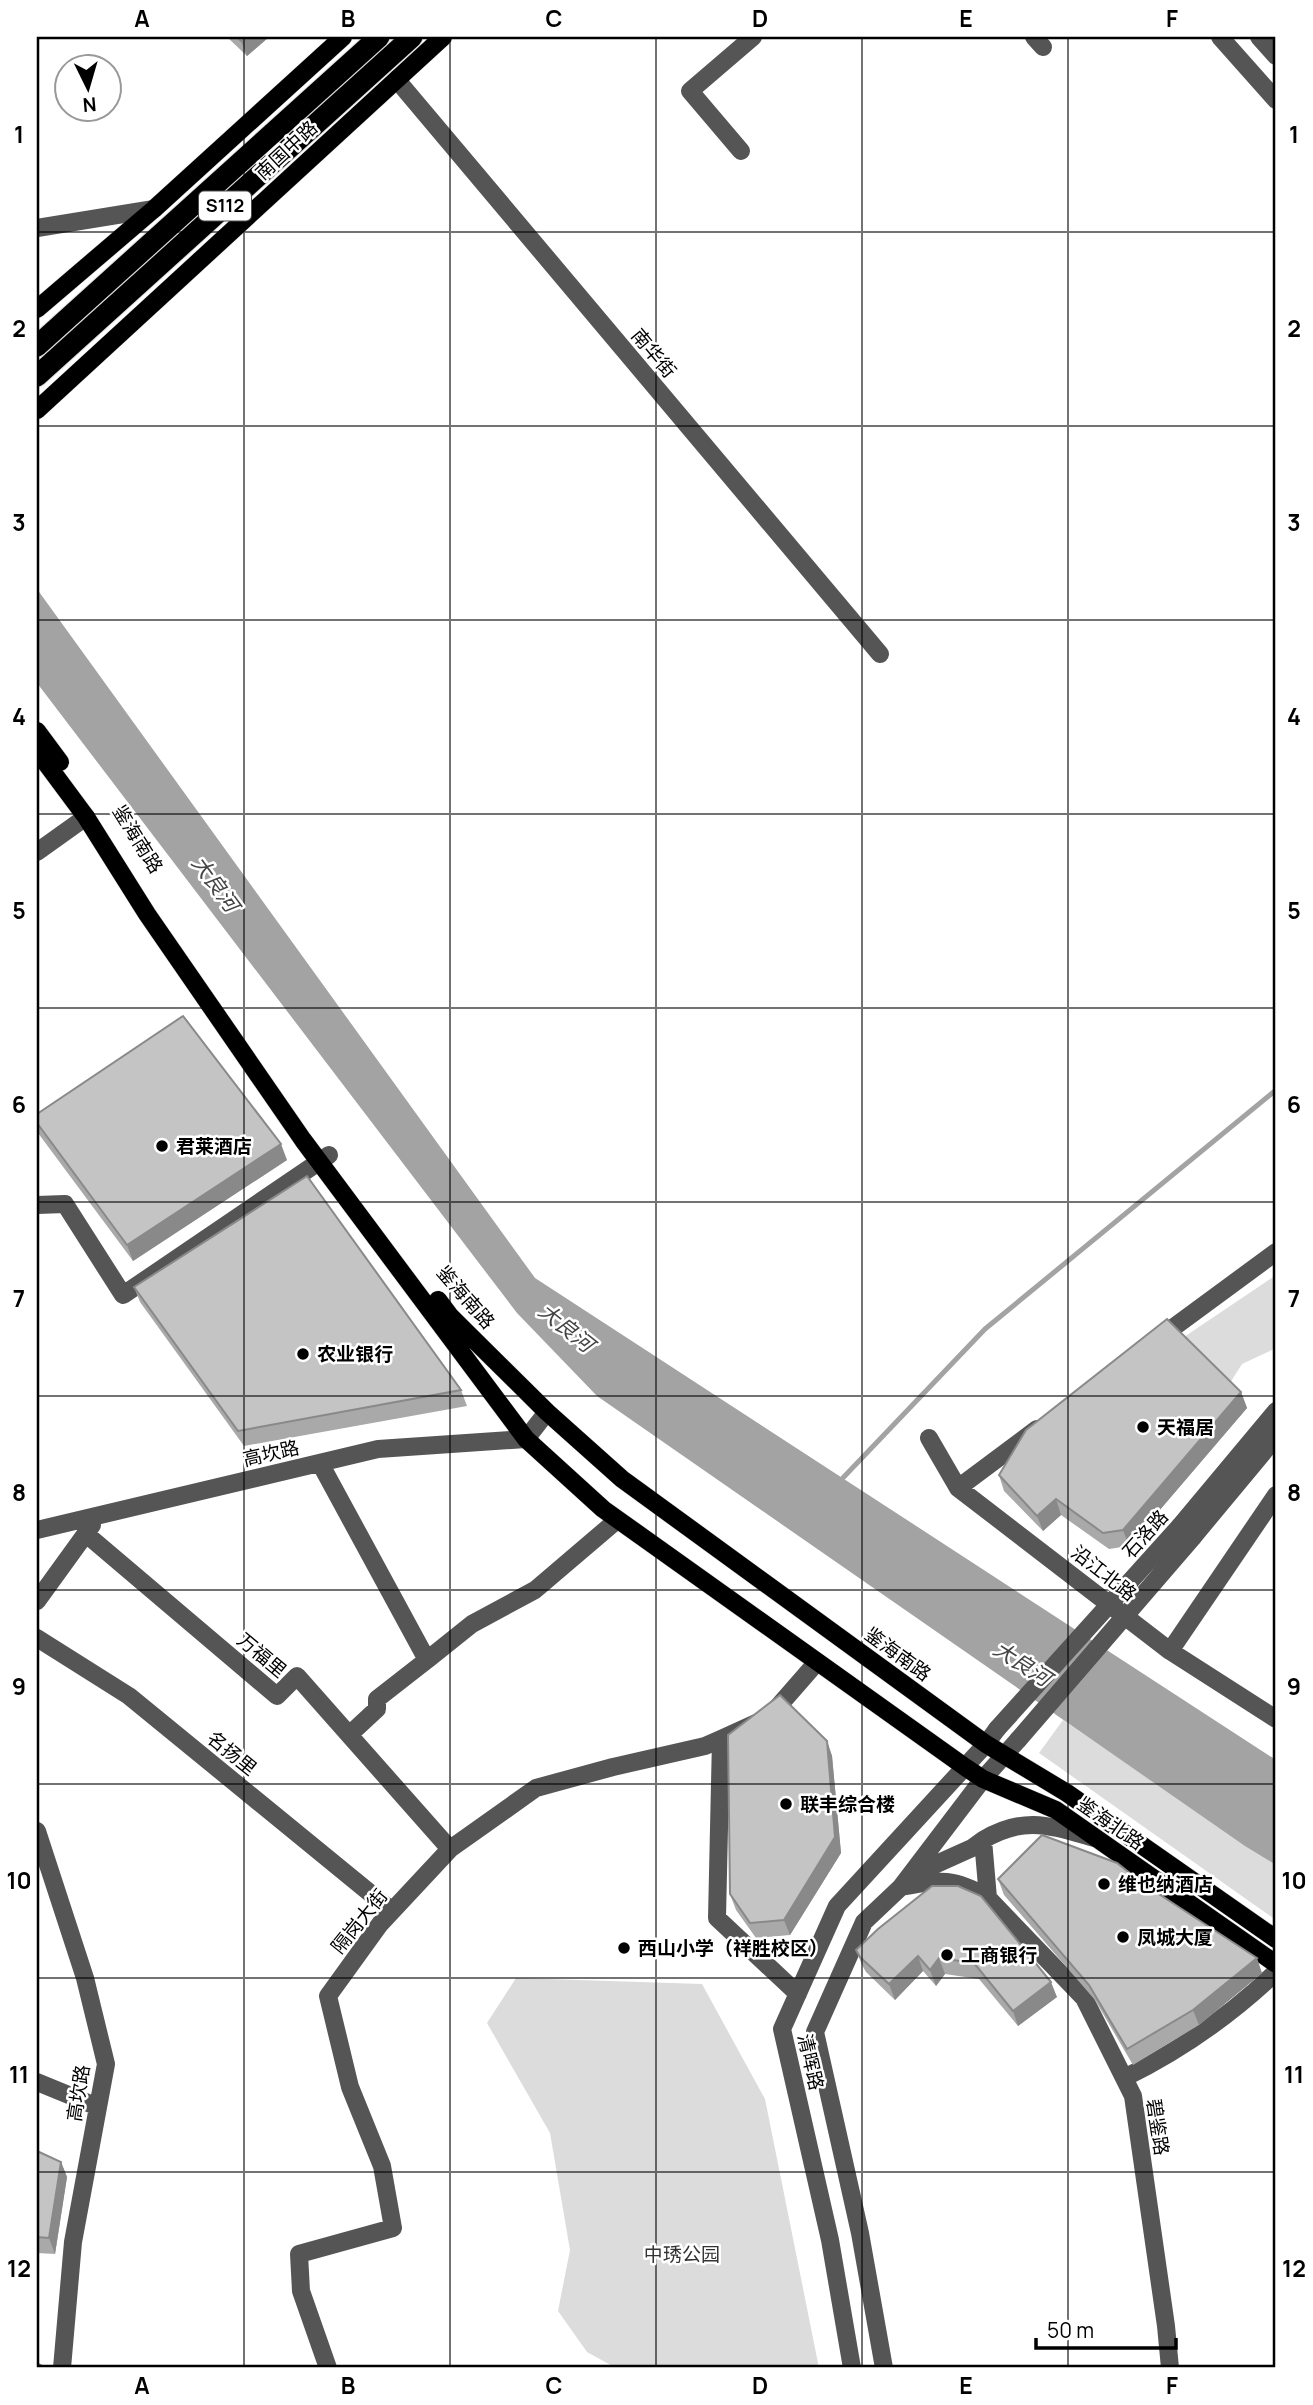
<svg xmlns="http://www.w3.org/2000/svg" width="1313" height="2405" font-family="Manrope,'Noto Sans SC',sans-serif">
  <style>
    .green { fill: #dcdcdc }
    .water { fill: #a3a3a3 }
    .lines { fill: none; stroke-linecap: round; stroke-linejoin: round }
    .stream { stroke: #a3a3a3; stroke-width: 5 }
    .major-casing { stroke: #dbdbdb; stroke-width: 19 }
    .highway-casing { stroke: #dbdbdb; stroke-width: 23 }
    .minor { stroke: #555; stroke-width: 18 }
    .major { stroke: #000; stroke-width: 18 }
    .highway { stroke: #000; stroke-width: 21 }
    .minor-bridge { stroke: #555; stroke-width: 18 }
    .wall { fill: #a9a9a9 }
    .shaded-wall { fill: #898989 }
    .building { fill: #c4c4c4; stroke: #898989; stroke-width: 2 }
    .grid { fill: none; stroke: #000; stroke-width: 2; stroke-opacity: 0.55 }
    .poi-dot { fill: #000; stroke: #fff; stroke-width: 2.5 }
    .labels { text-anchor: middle; stroke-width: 5; stroke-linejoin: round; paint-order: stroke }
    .shield { fill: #fff; stroke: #4c4c4c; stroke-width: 2 }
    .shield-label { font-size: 18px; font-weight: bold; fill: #000 }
    .street-label { font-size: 19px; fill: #000; stroke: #fff }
    .poi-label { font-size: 19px; font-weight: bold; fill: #000; stroke: #fff; text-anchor: start }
    .park-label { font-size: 19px; fill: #333; stroke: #fff }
    .water-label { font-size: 21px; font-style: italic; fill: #444; stroke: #fff }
    .neatline { fill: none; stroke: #000; stroke-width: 2.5 }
    .grid-label { font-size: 23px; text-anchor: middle; font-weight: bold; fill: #000 }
  </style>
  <rect width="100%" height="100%" fill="#fff"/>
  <path class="green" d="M1276 1275V1348L1242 1364 1230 1383 1181 1339Z
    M1063 1720 1276 1865V1920L1039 1753Z
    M516 1978 702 1984 765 2099 819 2368H616L587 2352 558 2311 570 2250 550 2133 487 2023Z"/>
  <path class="water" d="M37 589 535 1278 1276 1760V1865L1245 1846 597 1396 517 1313 37 683Z"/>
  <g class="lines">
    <path class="stream" d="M839 1482 985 1329 1276 1090"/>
    <g class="major-casing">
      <path id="major" d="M37 309 154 209 343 37
        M37 410 443 37
        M37 731 60 762
        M37 751 86 817 147 914 303 1140 526 1439 603 1509 965 1767 983 1779 1056 1810 1276 1964
        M438 1300 450 1316 547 1412 622 1479 986 1744 1067 1793 1276 1939"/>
    </g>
    <g class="highway-casing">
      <path id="highway" d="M37 346 379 37
        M37 376 412 37"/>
    </g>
    <path class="minor" d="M1034 37 1043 47
      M1220 37 1276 100
      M1259 37 1276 56
      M398 78 402 86 880 654
      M741 151 690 91 753 37
      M37 228 154 209
      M37 852 86 817
      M37 1205 65 1204 123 1295 329 1155
      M1155 1341 1276 1252
      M929 1438 958 1488 1170 1651 1276 1719
      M320 1463 427 1660 377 1699V1709L349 1735
      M958 1488 1037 1429
      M1180 1526 1276 1411
      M37 1530 378 1449 526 1439 547 1412
      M86 1534 277 1696 297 1676 450 1849
      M1193 1537 1276 1437
      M37 1601 92 1525
      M37 1638 129 1696 392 1911
      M1170 1651 1276 1495
      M427 1660 472 1624 535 1590 616 1521
      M721 1739 717 1918 798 1994
      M37 1831 85 1978 106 2064 73 2242 62 2368
      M912 1875 972 1848 983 1840
      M901 1887C940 1880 953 1877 988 1898L1084 1998 1133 2096 1166 2326 1170 2368
      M988 1898 983 1840C1025 1815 1051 1826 1095 1838
      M1124 2078C1179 2051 1232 2014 1276 1972
      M37 2082 98 2107
      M328 2368 301 2291 299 2254 393 2228 382 2166 350 2087 328 1996 380 1924 450 1849 536 1788 613 1767 705 1746 721 1739 769 1717 817 1662
      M852 2368 830 2240 782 2029 837 1906 986 1744 997 1729
      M884 2368 860 2233 815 2032 864 1922 901 1887 983 1779 1018 1740"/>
    <use href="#major" class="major"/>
    <use href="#highway" class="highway"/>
    <path class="minor-bridge" d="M997 1729 1180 1526
      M1018 1740 1193 1537"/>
  </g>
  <path class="wall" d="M227 37H269L247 56Z
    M37 1114 287 1160 133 1261 38 1133 37 1129Z
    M134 1287 461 1390 467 1406 244 1446 140 1302Z
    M1241 1392 1247 1408 1129 1546 1109 1549 1061 1515 1043 1531 1004 1491 999 1475Z
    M827 1741 832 1756 841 1853 790 1935 756 1938 736 1910 730 1894Z
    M998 1879 1145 1885 1262 1973 1199 2025 1133 2065 1095 2000 1004 1895Z
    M932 1886 1057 1997 1018 2026 979 1979 945 1974 936 1986 923 1971 895 2000 866 1972 862 1965 856 1950Z
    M37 2151 61 2162 67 2177 55 2254 37 2253Z"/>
  <path class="shaded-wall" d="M246 37H269L247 56 241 41Z
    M281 1144 287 1160 133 1261 127 1245Z
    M1241 1392 1247 1408 1129 1546 1123 1530Z
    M1056 1499 1061 1515 1043 1531 1037 1516Z
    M827 1741 832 1756 841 1853 790 1935 784 1920Z
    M918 1956 923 1971 895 2000 889 1984Z
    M939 1958 945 1974 936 1986 930 1970Z
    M1257 1958 1262 1973 1199 2025 1193 2010Z
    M1051 1982 1057 1997 1018 2026 1013 2011Z
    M61 2162 67 2177 55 2254 49 2238Z"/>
  <path class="building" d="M237 37H246L241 41Z
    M183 1016 281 1144 127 1245 37 1123V1114Z
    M307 1176 461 1390 238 1431 134 1287Z
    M1167 1319 1241 1392 1123 1530 1103 1533 1056 1499 1037 1516 999 1475 1026 1430Z
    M780 1695 827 1741 835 1837 784 1920 750 1923 730 1894 728 1735Z
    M1042 1835 1117 1863 1145 1885 1257 1958 1193 2010 1127 2049 1089 1985 998 1879Z
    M932 1886H958L981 1896 1051 1982 1013 2011 974 1963 939 1958 930 1970 918 1956 889 1984 860 1957 856 1950 878 1929Z
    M37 2151 61 2162 49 2238 37 2237Z
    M37 2363 46 2368H37Z"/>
  <path class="grid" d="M244 37V2368M450 37V2368M656 37V2368M862 37V2368M1068 37V2368M37 232H1276M37 426H1276M37 620H1276M37 814H1276M37 1008H1276M37 1202H1276M37 1396H1276M37 1590H1276M37 1784H1276M37 1978H1276M37 2172H1276"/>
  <g class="poi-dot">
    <circle cx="162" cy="1146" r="7"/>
    <circle cx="303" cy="1354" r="7"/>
    <circle cx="1143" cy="1427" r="7"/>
    <circle cx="786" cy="1804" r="7"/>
    <circle cx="1104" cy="1884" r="7"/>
    <circle cx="1123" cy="1937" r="7"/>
    <circle cx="624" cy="1948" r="7"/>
    <circle cx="947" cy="1955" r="7"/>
  </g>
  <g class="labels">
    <rect class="shield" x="199" y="191.5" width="52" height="29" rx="5"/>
    <g class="shield-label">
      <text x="225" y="212">S112</text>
    </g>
    <g class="street-label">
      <text transform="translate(286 150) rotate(-43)" y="7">南国中路</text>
      <text transform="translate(654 353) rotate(50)" y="7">南华街</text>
      <text transform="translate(138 839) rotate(58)" y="7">鉴海南路</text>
      <text transform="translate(466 1297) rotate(49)" y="7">鉴海南路</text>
      <text transform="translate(271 1453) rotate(-13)" y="7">高坎路</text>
      <text transform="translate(1145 1534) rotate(-48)" y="7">石洛路</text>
      <text transform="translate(1104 1573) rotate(38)" y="7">沿江北路</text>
      <text transform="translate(898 1654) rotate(36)" y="7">鉴海南路</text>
      <text transform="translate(262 1655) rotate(40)" y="7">万福里</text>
      <text transform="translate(232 1753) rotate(39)" y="7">名扬里</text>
      <text transform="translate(1111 1823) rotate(35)" y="7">鉴海北路</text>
      <text transform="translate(359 1921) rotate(-51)" y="7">隔岗大街</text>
      <text transform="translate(811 2062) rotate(77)" y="7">清晖路</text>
      <text transform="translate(78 2093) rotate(-81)" y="7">高坎路</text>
      <text transform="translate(1158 2127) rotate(81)" y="7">碧鉴路</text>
    </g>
    <g class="poi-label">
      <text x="176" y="1153">君莱酒店</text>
      <text x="317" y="1361">农业银行</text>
      <text x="1157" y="1434">天福居</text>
      <text x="800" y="1811">联丰综合楼</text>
      <text x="1118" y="1891">维也纳酒店</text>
      <text x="1137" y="1944">凤城大厦</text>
      <text x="638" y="1955">西山小学（祥胜校区）</text>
      <text x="961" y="1962">工商银行</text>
    </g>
    <g class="park-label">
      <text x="682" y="2261">中琇公园</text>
    </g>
    <g class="water-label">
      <text transform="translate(215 884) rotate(54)" y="7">大良河</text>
      <text transform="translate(566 1328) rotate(39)" y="7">大良河</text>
      <text transform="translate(1022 1664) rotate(33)" y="7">大良河</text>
    </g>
  </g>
  <rect width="1313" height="2405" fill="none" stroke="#ffffff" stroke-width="77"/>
  <g transform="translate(88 88) rotate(175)"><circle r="33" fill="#ffffff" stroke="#999999" stroke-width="2"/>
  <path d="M0-5L12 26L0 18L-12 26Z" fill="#000000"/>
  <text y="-10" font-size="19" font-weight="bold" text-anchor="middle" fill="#000000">N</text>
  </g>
  <path d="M1036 2338v10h140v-10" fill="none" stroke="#000000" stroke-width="3.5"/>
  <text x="1047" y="2338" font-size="21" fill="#000000" stroke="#ffffff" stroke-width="5" paint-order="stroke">50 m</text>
  <rect x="38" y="38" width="1236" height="2328" class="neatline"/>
  <g class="grid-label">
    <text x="142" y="27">A</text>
    <text x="348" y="27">B</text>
    <text x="554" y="27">C</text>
    <text x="760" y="27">D</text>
    <text x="966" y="27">E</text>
    <text x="1172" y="27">F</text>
    <text x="19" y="143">1</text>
    <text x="1294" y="143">1</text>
    <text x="19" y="337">2</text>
    <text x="1294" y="337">2</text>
    <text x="19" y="531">3</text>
    <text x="1294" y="531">3</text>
    <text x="19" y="725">4</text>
    <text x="1294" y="725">4</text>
    <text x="19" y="919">5</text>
    <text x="1294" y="919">5</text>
    <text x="19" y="1113">6</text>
    <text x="1294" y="1113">6</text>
    <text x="19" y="1307">7</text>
    <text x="1294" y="1307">7</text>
    <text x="19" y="1501">8</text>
    <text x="1294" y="1501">8</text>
    <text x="19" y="1695">9</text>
    <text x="1294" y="1695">9</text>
    <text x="19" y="1889">10</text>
    <text x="1294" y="1889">10</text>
    <text x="19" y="2083">11</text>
    <text x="1294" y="2083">11</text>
    <text x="19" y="2277">12</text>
    <text x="1294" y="2277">12</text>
    <text x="142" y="2394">A</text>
    <text x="348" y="2394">B</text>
    <text x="554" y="2394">C</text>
    <text x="760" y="2394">D</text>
    <text x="966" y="2394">E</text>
    <text x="1172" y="2394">F</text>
  </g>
</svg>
